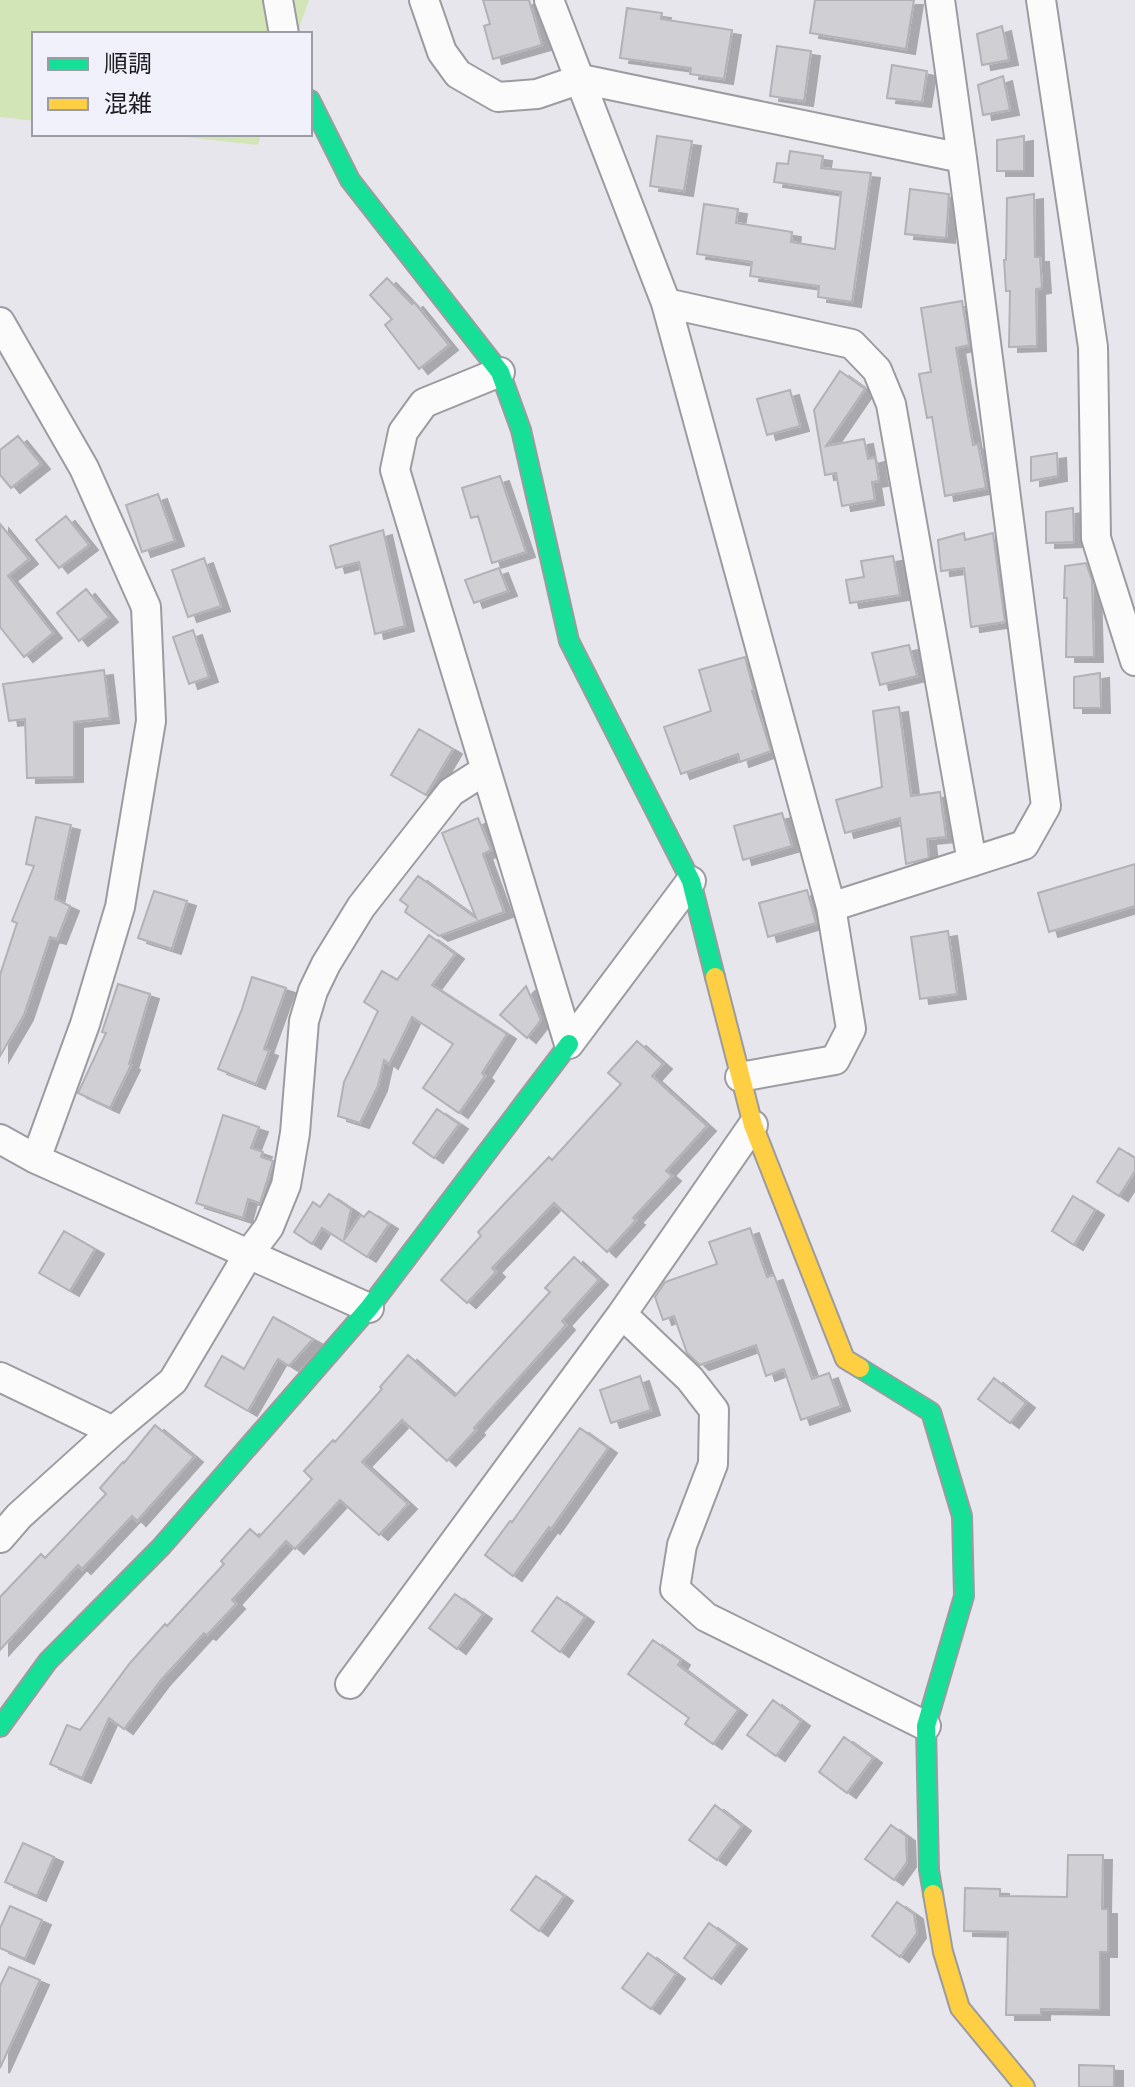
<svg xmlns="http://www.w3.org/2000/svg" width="1135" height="2087" font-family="Commissioner,'Noto Sans JP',sans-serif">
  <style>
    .green { fill: #d2e5b7 }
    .building { fill: #cfcfd4; stroke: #b1b1b6; stroke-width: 2; filter: url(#shadow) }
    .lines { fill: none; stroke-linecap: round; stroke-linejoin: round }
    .street-casing { stroke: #9b9ba0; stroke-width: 32 }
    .fast-casing { stroke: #9b9ba0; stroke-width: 22 }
    .slow-casing { stroke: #9b9ba0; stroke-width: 22 }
    .street { stroke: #fbfbfc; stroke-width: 28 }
    .fast { stroke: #16e098; stroke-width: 18 }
    .slow { stroke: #ffcf43; stroke-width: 18 }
  </style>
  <defs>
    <filter id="shadow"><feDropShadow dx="9" dy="5" stdDeviation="0" flood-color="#0004"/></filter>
  </defs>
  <rect width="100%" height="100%" fill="#e6e6ec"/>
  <path class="green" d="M0 0H309L297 34H34V121L0 117Z
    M157 134H261L258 145Z"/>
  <path class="building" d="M483 0H529L542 45 493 59 484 26 490 24Z
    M815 0H914L906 49 810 33Z
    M627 8 662 13 661 19 732 30 724 79 690 74 691 68 620 58Z
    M1002 26 1009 60 982 65 977 34Z
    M777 46 811 51 804 101 770 96Z
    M892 65 927 71 922 102 887 98Z
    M1003 76 1010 110 983 115 978 85Z
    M657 136 692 141 684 191 650 186Z
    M1024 136V171H997V140Z
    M790 151 823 156 821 168 871 173 852 302 818 297 819 286 750 276 752 262 697 254 704 204 738 209 736 223 792 232 791 242 835 249 841 192 774 182 777 163 788 164Z
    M910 189 949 194 946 238 905 234Z
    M1034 194 1035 257H1040L1042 288 1036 289 1037 346 1009 347 1010 291H1006L1004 260H1006L1007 198Z
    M387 278 412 304 414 302 449 345 419 369 385 325 392 319 370 295Z
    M962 301 969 345 956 348 973 445 978 444 986 488 945 496 932 417 927 418 919 374 931 372 921 308Z
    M840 371 865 389 826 446 864 439 868 459 875 457 879 481 872 482 875 500 842 506 836 473 825 475 814 410Z
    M790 390 800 426 767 435 757 399Z
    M18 436 41 464 11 488 0 475V450Z
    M1057 453 1058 476 1031 481V457Z
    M500 476 526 552 492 563 478 516 471 518 462 488Z
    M158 494 175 541 142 552 126 505Z
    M1073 508 1074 542 1046 543V512Z
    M66 516 89 545 59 568 36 540Z
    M0 524 29 559 8 576 53 633 24 657 0 627Z
    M383 530 405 626 375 634 359 562 336 568 330 546Z
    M964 533 965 540 993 533 1005 622 971 627 964 568 941 571 938 540Z
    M893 556 900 595 850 603 846 580 864 577 861 561Z
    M204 558 221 606 188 617 172 570Z
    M1086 563 1092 580 1094 657H1066L1067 598H1064L1065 566Z
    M499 568 508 591 474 603 465 580Z
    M86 589 109 617 79 641 57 613Z
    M193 630 209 677 189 684 173 637Z
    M909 645 917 676 880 685 872 653Z
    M745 657 754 691H752L771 751 740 762 738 754 681 774 664 727 711 711 699 670Z
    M104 670 110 718 74 722V777L27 778 25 719 9 721 3 684Z
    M1100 673 1101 708H1074V677Z
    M899 707 911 796 940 792 946 837 927 839 929 858 906 864 900 818 845 833 836 800 882 787 873 711Z
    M419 729 453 749 426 795 391 775Z
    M782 813 792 846 743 860 734 826Z
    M36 817 71 825 55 899 70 906 57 939 50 937 24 1015 0 1056V975L17 923 12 921 34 866 26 864Z
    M478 818 491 850 483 854 504 912 439 936 405 912 408 906 400 900 418 876 476 918 442 833Z
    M1135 864V906L1049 932 1038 893Z
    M807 890 816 923 768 937 759 903Z
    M154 891 187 901 172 949 138 938Z
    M948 931 957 994 920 999 911 937Z
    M429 935 455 954 432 985 507 1034 482 1073 485 1076 459 1113 423 1088 453 1044 412 1017 389 1064 384 1060 378 1086 360 1123 338 1116 344 1082 378 1011 364 1002 382 971 397 980Z
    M252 977 286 988 264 1049 269 1051 256 1084 218 1069 242 1009Z
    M118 984 150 994 129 1064 131 1065 110 1108 78 1093 106 1033 102 1032Z
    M526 986 541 1020 527 1038 500 1015Z
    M637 1041 663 1064 652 1076 707 1126 666 1171 672 1176 633 1218 636 1220 607 1252 554 1203 492 1268 496 1272 467 1303 441 1280 481 1236 478 1232 507 1201 549 1157 552 1160 621 1084 608 1073Z
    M437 1109 459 1124 434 1158 413 1143Z
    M223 1115 259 1127 251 1148 263 1152 261 1157 273 1161 260 1203 248 1199 243 1218 196 1203Z
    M1119 1148 1135 1158V1171L1119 1196 1097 1182Z
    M329 1194 351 1209 344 1240 361 1215 364 1217 369 1211 389 1224 367 1257 322 1228 312 1244 294 1232 313 1202 320 1207Z
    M1073 1196 1095 1210 1074 1245 1052 1231Z
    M750 1228 767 1277 774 1275 812 1379 829 1373 841 1406 801 1420 784 1369 766 1376 756 1345 700 1365 687 1353 674 1316 663 1320 655 1297 665 1282 717 1264 709 1242Z
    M64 1231 95 1249 70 1291 39 1273Z
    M574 1257 599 1280 562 1321 566 1325 474 1428 476 1430 447 1461 402 1420 362 1462 408 1504 379 1535 340 1500 295 1549 286 1541 232 1600 236 1604 207 1635 204 1633 161 1680 124 1729 109 1718 82 1778 50 1764 67 1725 80 1730 130 1663 165 1624 167 1626 224 1564 221 1561 250 1529 259 1537 312 1479 304 1471 333 1440 335 1442 382 1389 380 1387 408 1355 455 1396 550 1292 545 1288Z
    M273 1317 313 1339 289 1366 278 1359 248 1411 205 1386 222 1356 244 1369Z
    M640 1376 651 1410 611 1423 600 1390Z
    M994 1378 1026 1403 1010 1423 978 1399Z
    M155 1425 194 1457 137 1521 132 1516 82 1569 78 1565 0 1650V1597L41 1554 45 1558 106 1494 100 1488 123 1462 124 1463Z
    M580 1428 608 1448 551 1529 549 1527 513 1576 485 1555 510 1521 512 1522Z
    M455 1594 483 1614 457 1649 429 1628Z
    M557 1597 585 1617 560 1652 532 1631Z
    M653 1640 681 1660 678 1665 738 1710 713 1744 685 1724 689 1718 628 1674Z
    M773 1700 801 1721 776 1756 747 1735Z
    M844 1737 873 1758 847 1793 819 1772Z
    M715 1805 742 1826 717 1860 689 1840Z
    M891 1825 906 1836 907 1862 894 1880 865 1859Z
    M23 1843 54 1857 37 1896 5 1882Z
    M1068 1855H1103L1102 1909H1108V1952H1100V2010L1041 2009V2015H1006L1008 1932 964 1931 965 1888 1000 1889V1896L1067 1897Z
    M536 1876 564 1896 539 1931 511 1910Z
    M897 1902 914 1914 917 1933 900 1957 872 1936Z
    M10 1906 42 1920 25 1959 0 1948V1928Z
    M709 1923 738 1944 712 1979 684 1958Z
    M648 1953 676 1974 651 2009 622 1988Z
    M9 1967 40 1980 0 2068V1986Z
    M1079 2065 1114 2066V2087H1079Z"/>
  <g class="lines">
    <g class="street-casing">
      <path id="street" d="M278 0 284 34
        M424 0 442 52 458 74 498 97 537 94 581 79 962 158
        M549 0 666 303 831 907 851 1029 835 1060 740 1077
        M1041 0 1093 347 1096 538 1135 661
        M666 303 852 344 877 370 891 404 972 862
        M0 322 84 468 146 607 151 721 120 907 85 1024 36 1159
        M500 372 424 403 403 432 395 470 569 1044
        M831 907 1024 845 1046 806 962 158 940 0
        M569 1044 691 881
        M0 1139 36 1159 369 1308
        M622 1314 690 1379 714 1410 713 1464 682 1545 675 1589 706 1617 926 1726
        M0 1377 113 1431
        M0 1538 19 1516 113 1431 173 1381 248 1255 269 1227 286 1185 295 1133 304 1021 313 991 326 964 361 907 451 792 484 771
        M350 1684 622 1314 753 1125"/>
    </g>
    <g class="fast-casing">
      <path id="fast" d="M310 100 350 180 500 372 521 430 569 641 691 881 715 977
        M860 1368 931 1412 962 1516 964 1596 926 1726 929 1870 933 1894
        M0 1727 48 1661 161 1547 369 1308 569 1044"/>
    </g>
    <g class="slow-casing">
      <path id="slow" d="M715 977 753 1125 845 1359 860 1368
        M933 1894 943 1952 960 2008 1025 2087"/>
    </g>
    <use href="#street" class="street"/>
    <use href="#fast" class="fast"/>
    <use href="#slow" class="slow"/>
  </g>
  <rect x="32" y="32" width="280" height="104" fill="#f1f1fc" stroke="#9c9ca4" stroke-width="2"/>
  <rect x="48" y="58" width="40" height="12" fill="#16e098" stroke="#9c9ca4" stroke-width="2"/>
  <text x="104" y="72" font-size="24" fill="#1d1c20">順調</text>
  <rect x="48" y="98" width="40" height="12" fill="#ffcf43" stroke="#9c9ca4" stroke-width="2"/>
  <text x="104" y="112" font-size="24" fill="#1d1c20">混雑</text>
</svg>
